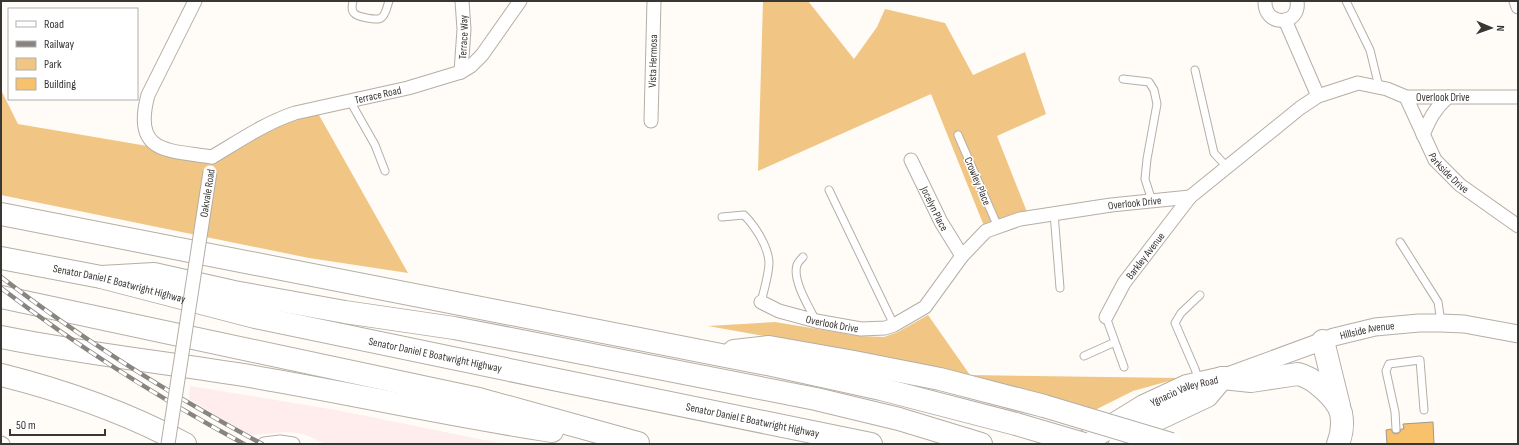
<svg xmlns="http://www.w3.org/2000/svg" width="1519" height="445" font-family="'Sofia Sans Condensed',sans-serif">
  <style>
    .commercial { fill: #feedec }
    .green { fill: #f1c685 }
    .building { fill: #f8c16c; stroke: #9f9991 }
    .lines { fill: none; stroke-linecap: round; stroke-linejoin: round }
    .service-casing { stroke: #b4aea6; stroke-width: 9 }
    .minor-casing { stroke: #b4aea6; stroke-width: 15 }
    .tertiary-casing { stroke: #b4aea6; stroke-width: 19 }
    .trunk-casing { stroke: #b4aea6; stroke-width: 24 }
    .motorway-casing { stroke: #b4aea6; stroke-width: 24 }
    .service { stroke: #fff; stroke-width: 7 }
    .minor { stroke: #fff; stroke-width: 13 }
    .tertiary { stroke: #fff; stroke-width: 17 }
    .trunk { stroke: #fff; stroke-width: 22 }
    .motorway { stroke: #fff; stroke-width: 22 }
    .rail-casing { stroke: #888581; stroke-width: 4.5 }
    .rail { stroke: #fff; stroke-width: 3; stroke-dasharray: 9; stroke-linecap: butt }
    .minor-bridge-casing { stroke: #b4aea6; stroke-width: 15; stroke-linecap: butt }
    .motorway-bridge-casing { stroke: #b4aea6; stroke-width: 24; stroke-linecap: butt }
    .minor-bridge { stroke: #fff; stroke-width: 13 }
    .motorway-bridge { stroke: #fff; stroke-width: 22 }
    .labels { text-anchor: middle; stroke-width: 3; stroke-linejoin: round; paint-order: stroke }
    .street-label { font-size: 11px; fill: #393734; stroke: #fff }
  </style>
  <rect width="100%" height="100%" fill="#fffbf6"/>
  <path class="commercial" d="M190 386 336 410 504 444H326L304 434 289 432 249 435 189 399Z"/>
  <path class="green" d="M763 1H808L854 59 877 27 885 9 945 23 973 75 1025 52 1046 114 997 136 1029 217 986 231 931 94 758 171Z
    M1 90 18 124 212 157 315 108 408 273 309 258 1 195Z
    M928 315 970 375 1180 378 1133 391 1095 410C1054 397 1012 385 970 375 883 355 795 342 708 326L775 322 859 336 884 337 898 332Z"/>
  <path class="building" d="M1433 422 1434 444H1387L1386 430 1391 429 1393 433 1397 434 1400 432 1401 429H1404L1403 424Z"/>
  <g class="lines">
    <g class="service-casing">
      <path id="service" d="M353 1C352 5 351 10 354 13 357 17 378 21 381 18 386 15 387 6 389 1
        M1346 1 1370 50 1379 87
        M1195 70 1214 153 1227 167
        M1123 79 1149 82 1154 90 1157 104 1147 159 1145 179 1152 201
        M350 101 375 145 385 171
        M958 135 998 227
        M829 190 894 325
        M1054 213 1060 288
        M722 217 744 215C755 226 768 246 769 262 769 274 764 290 761 302
        M1400 242 1438 302 1441 322
        M803 257C801 259 798 262 797 265 792 280 809 307 816 321
        M1106 317 1124 367
        M1084 356 1115 342
        M1199 381 1195 369 1175 323 1181 313 1200 295
        M1396 429 1395 412 1386 371 1389 364 1420 360 1424 410"/>
    </g>
    <g class="minor-casing">
      <g id="minor">
        <path d="M195 1 148 95C132 154 168 150 212 157"/>
        <path d="M1265 1C1264 28 1301 26 1297 1"/>
        <path d="M1516 1 1518 7"/>
        <path d="M1285 20 1318 96"/>
        <path id="s1" d="M461 72 464 29 462 1"/>
        <path id="s2" d="M1406 97 1435 160 1460 185 1518 226"/>
        <path id="s3" d="M651 121 654 1"/>
        <path d="M1423 135C1429 120 1435 108 1448 97"/>
        <path id="s4" d="M212 157C239 141 265 123 295 113L408 88 461 72 471 66 482 55 520 1"/>
        <path id="s5" d="M911 160 941 222 962 256"/>
        <path id="s6" d="M761 302 779 311 816 321 861 329 885 328 894 325 925 307 962 256 986 231 1020 219 1111 205 1190 197 1300 108 1318 96 1358 83 1387 89 1406 97H1518"/>
        <path id="s7" d="M1106 317 1124 283 1190 197"/>
        <path d="M1 443 3 444"/>
        <path d="M264 444 280 442 293 444"/>
      </g>
    </g>
    <g class="tertiary-casing">
      <g id="tertiary">
        <path id="s8" d="M1225 377 1334 337 1375 327 1419 323H1441L1464 324 1518 334"/>
      </g>
    </g>
    <g class="trunk-casing">
      <g id="trunk">
        <path id="s9" d="M1082 444 1144 406 1187 386 1223 378"/>
        <path d="M1120 444 1156 420 1207 396 1222 378"/>
      </g>
    </g>
    <g class="motorway-casing">
      <g id="motorway">
        <path d="M1 214 772 365 881 389 1016 424"/>
        <path id="s10" d="M1 258 101 277 255 317 553 379 871 444"/>
        <path d="M101 277 154 274 234 292 345 312 454 328 516 340 816 399 899 419 981 444"/>
        <path d="M1 297 479 399 638 443"/>
        <path d="M1 337C85 354 170 363 255 377 354 394 452 416 552 431"/>
        <path d="M1323 341 1339 406"/>
        <path d="M734 351 769 347 854 362 940 379 1044 406"/>
        <path d="M1 375C65 391 127 413 185 444"/>
        <path d="M1223 378 1251 381 1298 374C1313 377 1337 398 1341 413 1343 423 1342 434 1338 444"/>
      </g>
    </g>
    <use href="#service" class="service"/>
    <use href="#minor" class="minor"/>
    <use href="#tertiary" class="tertiary"/>
    <use href="#trunk" class="trunk"/>
    <use href="#motorway" class="motorway"/>
    <g class="rail-casing">
      <path id="rail" d="M1 277C83 340 171 395 262 444
        M1 288C78 347 159 398 244 444"/>
    </g>
    <use href="#rail" class="rail"/>
    <g class="minor-bridge-casing">
      <path id="minor-bridge" d="M168 444 210 172"/>
    </g>
    <g class="motorway-bridge-casing">
      <path id="motorway-bridge" d="M1044 406 1171 444
        M1016 424 1084 444"/>
    </g>
    <use href="#minor-bridge" class="minor-bridge"/>
    <use href="#motorway-bridge" class="motorway-bridge"/>
  </g>
  <g class="labels">
    <g class="street-label">
      <text dy="4" stroke="none"><textPath href="#s1" startOffset="35">Terrace Way</textPath></text>
      <text dy="4" stroke="none"><textPath href="#s3" startOffset="60">Vista Hermosa</textPath></text>
      <text dy="4" stroke="none"><textPath href="#s4" startOffset="179">Terrace Road</textPath></text>
      <text dy="4" stroke="none"><textPath href="#s6" startOffset="771">Overlook Drive</textPath></text>
      <text dy="4" stroke="none"><textPath href="#s2" startOffset="88">Parkside Drive</textPath></text>
      <text transform="translate(978 181) rotate(67)" y="4">Crowley Place</text>
      <text transform="translate(207 193) rotate(-81)" y="4">Oakvale Road</text>
      <text dy="4" stroke="none"><textPath href="#s6" startOffset="423">Overlook Drive</textPath></text>
      <text dy="4" stroke="none"><textPath href="#s5" startOffset="54">Jocelyn Place</textPath></text>
      <text dy="4" stroke="none"><textPath href="#s7" startOffset="73">Barkley Avenue</textPath></text>
      <text dy="4" stroke="none"><textPath href="#s10" startOffset="121">Senator Daniel E Boatwright Highway</textPath></text>
      <text dy="4" stroke="none"><textPath href="#s6" startOffset="75">Overlook Drive</textPath></text>
      <text dy="4" stroke="none"><textPath href="#s8" startOffset="150">Hillside Avenue</textPath></text>
      <text dy="4" stroke="none"><textPath href="#s10" startOffset="445">Senator Daniel E Boatwright Highway</textPath></text>
      <text dy="4" stroke="none"><textPath href="#s9" startOffset="116">Ygnacio Valley Road</textPath></text>
      <text dy="4" stroke="none"><textPath href="#s10" startOffset="769">Senator Daniel E Boatwright Highway</textPath></text>
    </g>
  </g>
  <rect width="1519" height="445" fill="none" stroke="#393734" stroke-width="4"/>
  <rect x="8" y="8" width="130" height="92" fill="#ffffff" stroke="#b0afae"/>
  <rect x="16" y="21" width="20" height="6" fill="#ffffff" stroke="#b0afae"/>
  <text x="44" y="28" font-size="12" fill="#393734">Road</text>
  <rect x="16" y="41" width="20" height="6" fill="#888581" stroke="#b0afae"/>
  <text x="44" y="48" font-size="12" fill="#393734">Railway</text>
  <rect x="16" y="58" width="20" height="12" fill="#f1c685" stroke="#b0afae"/>
  <text x="44" y="68" font-size="12" fill="#393734">Park</text>
  <rect x="16" y="78" width="20" height="12" fill="#f8c16c" stroke="#b0afae"/>
  <text x="44" y="88" font-size="12" fill="#393734">Building</text>
  <g transform="translate(1491 28) rotate(92)" stroke="#ffffff" stroke-width="3" paint-order="stroke">
  <path d="M0-3L7 15L0 10L-7 15Z" fill="#393734"/>
  <text y="-6" font-size="11" font-weight="bold" text-anchor="middle" fill="#393734">N</text>
  </g>
  <path d="M10 429v6h95v-6" fill="none" stroke="#393734" stroke-width="2"/>
  <text x="16" y="429" font-size="12" fill="#393734" stroke="#ffffff" stroke-width="3" paint-order="stroke">50 m</text>
</svg>
